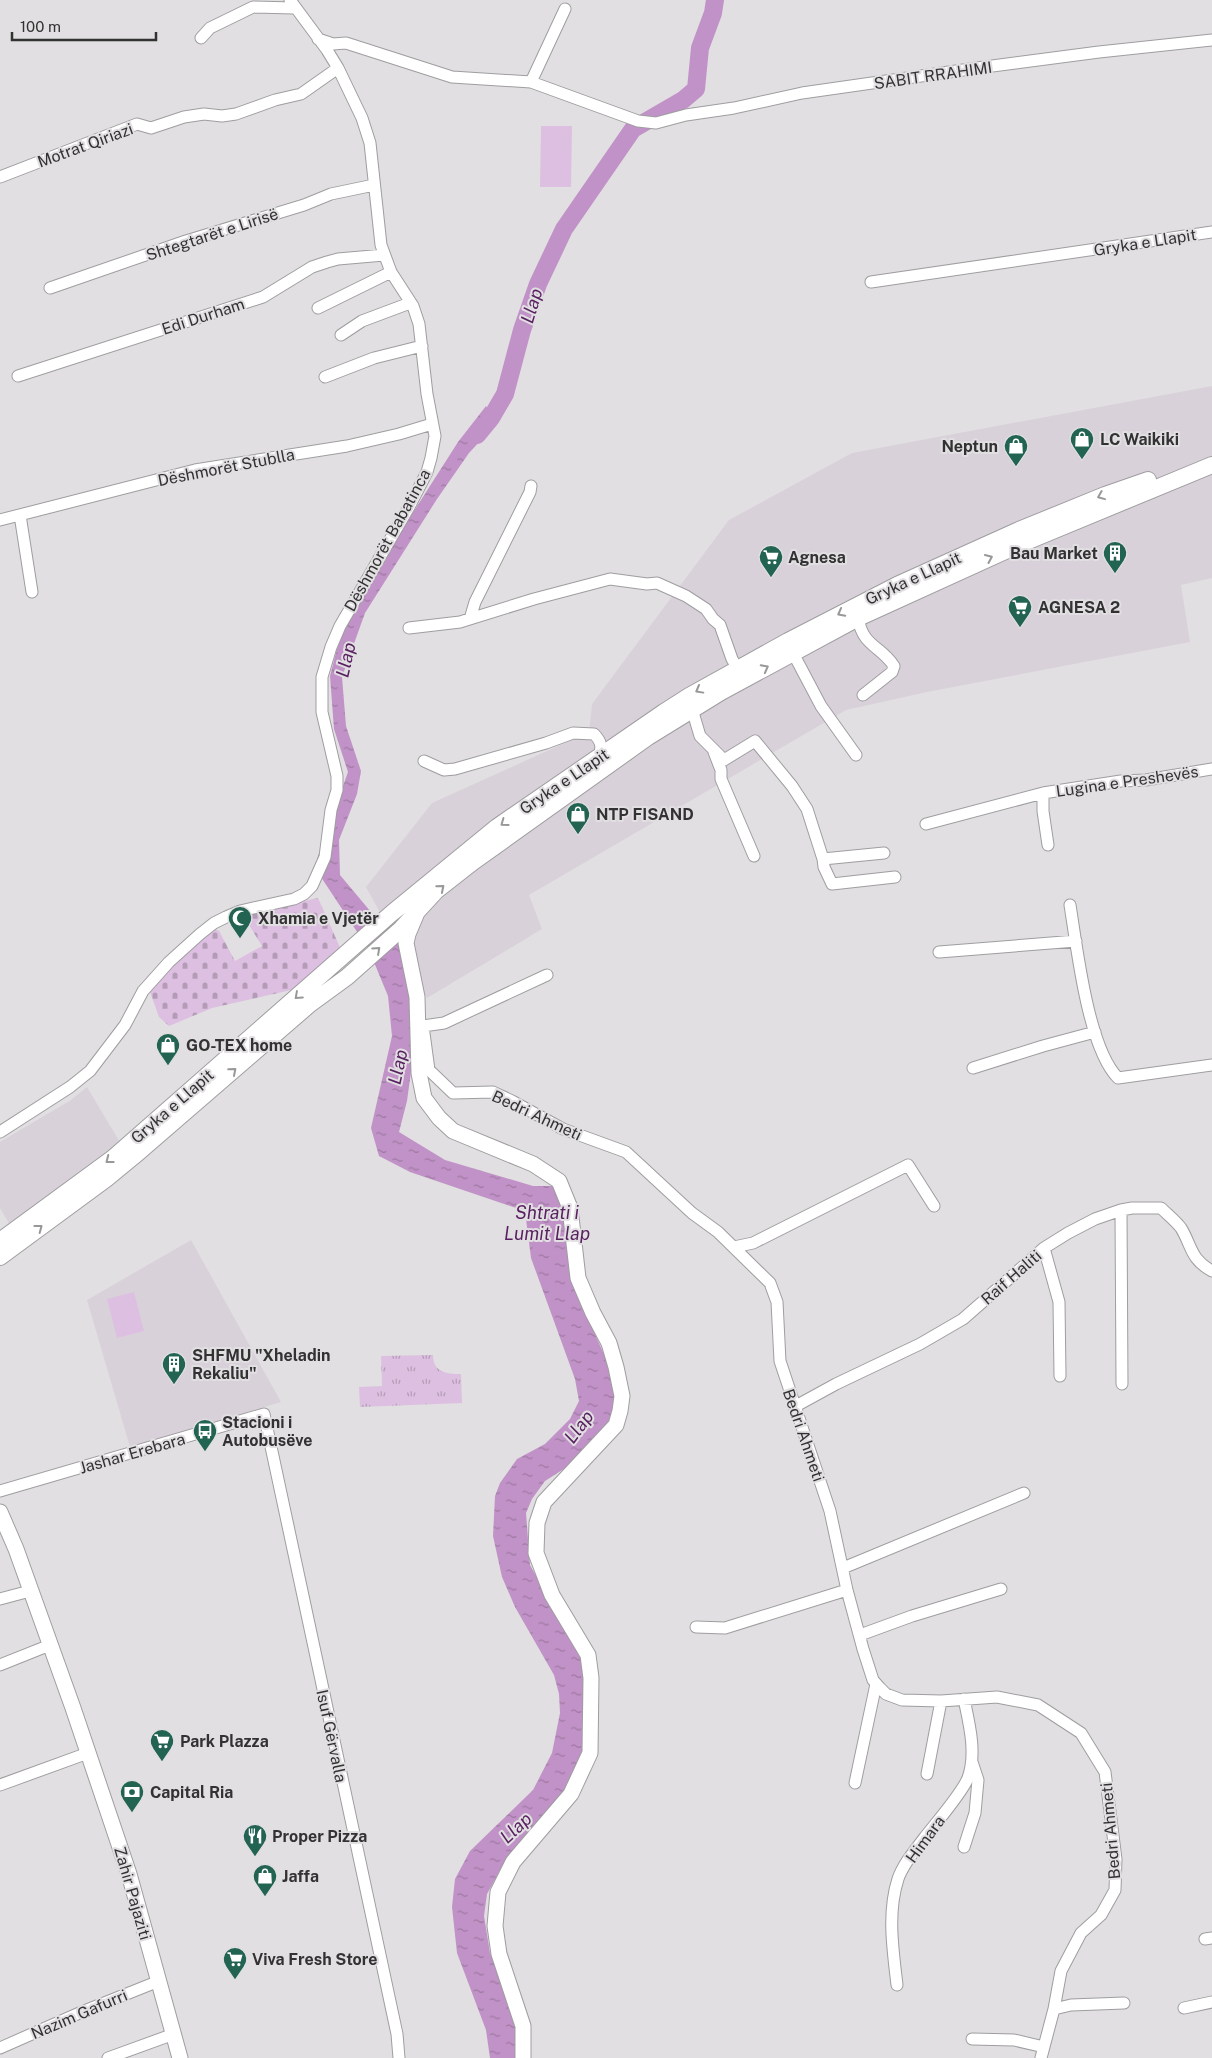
<svg xmlns="http://www.w3.org/2000/svg" width="1212" height="2058" font-family="'Public Sans',sans-serif">
  <style>
    .built { fill: #d9d1da }
    .green { fill: #ddbfe1 }
    .cemetery { fill: url(#cemetery-stones) }
    .park { fill: url(#park-tufts) }
    .water { fill: url(#water-ripples) }
    .lines { fill: none; stroke-linecap: round; stroke-linejoin: round }
    .river { stroke: #c192c7; stroke-width: 18 }
    .street-casing { stroke: #9f9da0; stroke-width: 13 }
    .secondary-casing { stroke: #9f9da0; stroke-width: 17 }
    .primary-casing { stroke: #9f9da0; stroke-width: 18 }
    .street { stroke: #fff; stroke-width: 11 }
    .secondary { stroke: #fff; stroke-width: 15 }
    .primary { stroke: #fff; stroke-width: 16 }
    .oneway { stroke: #999899 }
    .labels { text-anchor: middle; stroke-width: 4; stroke-linejoin: round; paint-order: stroke }
    .street-label { font-size: 16px; fill: #333233; stroke: #e1dfe1 }
    .poi-label { font-size: 16px; font-weight: bold; fill: #333233; stroke: #e1dfe1; text-anchor: start }
    .water-label { font-size: 18px; font-style: italic; fill: #592161; stroke: #e1dfe1 }
  </style>
  <defs>
    <pattern id="cemetery-stones" width="16" height="16" patternUnits="userSpaceOnUse" patternTransform="scale(1.25)"><rect width="16" height="16" fill="#ddbfe1"/><path d="M2 7V4a2 2 0 0 1 4 0v3zM10 15v-3a2 2 0 0 1 4 0v3z" fill="#b49cb7"/></pattern>
    <pattern id="park-tufts" width="24" height="20" patternUnits="userSpaceOnUse" patternTransform="scale(1.25)"><rect width="24" height="20" fill="#ddbfe1"/><path d="M3 7l-1-3M5 7V3M7 7l1-3M15 17l-1-3M17 17v-4M19 17l1-3" fill="none" stroke="#b49cb7"/></pattern>
    <pattern id="water-ripples" width="26" height="14" patternUnits="userSpaceOnUse" patternTransform="scale(1.25)"><rect width="26" height="14" fill="#c192c7"/><path d="M2 4q2-2 4 0t4 0M15 11q2-2 4 0t4 0" fill="none" stroke="#9d78a2"/></pattern>
  </defs>
  <rect width="100%" height="100%" fill="#e1dfe1"/>
  <path class="built" d="M1212 386V578L1181 585 1190 642 927 692 846 710 529 895 542 929 427 998 366 887 432 803 589 732 592 704 729 520 852 453Z
    M87 1087 124 1149 10 1225 0 1208V1142L71 1100Z
    M191 1240 281 1402 130 1447 87 1300Z"/>
  <path class="green" d="M541 126H572L571 187H540Z
    M134 1292 144 1331 117 1338 107 1299Z"/>
  <path class="cemetery" d="M318 898 342 952 304 987 212 1008 169 1026 159 1017 150 992 158 978 215 929 219 931 235 961 262 946 243 915Z"/>
  <path class="park" d="M433 1355C433 1372 446 1374 461 1374L462 1403 360 1407 359 1387 382 1386 381 1356Z"/>
  <path class="water" d="M486 406 496 424 469 453 437 499 365 613 342 677 346 726 361 771 357 794 339 840 340 875 376 918 399 938 417 1028 407 1101 399 1132 445 1160 533 1186H554L566 1216 569 1262 580 1301 612 1372 616 1403 610 1422 581 1458 545 1481 532 1499 526 1513 530 1565 588 1670 587 1758 550 1819 505 1861 487 1894 484 1916 490 1953 511 2002 521 2040 519 2058H490L486 2030 457 1953 452 1907 455 1879 470 1851 533 1790 552 1753 560 1713 559 1694 554 1675 515 1607 502 1577 493 1536 495 1496 500 1483 517 1459 545 1444 570 1419 579 1401 575 1379 531 1258 525 1211 410 1172 379 1156 371 1128 392 1036 388 996 369 950 319 874 317 859 348 772 334 729 330 676 339 641 356 607 393 544 458 442Z"/>
  <g class="lines">
    <path class="river" d="M477 435 491 418 505 394 522 330 538 284 564 229 633 129 683 100 696 89 700 48 713 13 715 0"/>
    <g class="street-casing">
      <path id="street" d="M201 38 210 28 253 7 294 8
        M318 39 333 44 346 43 452 77 531 82 638 121 656 123 686 115 734 108 802 93 977 68 1099 52 1212 40
        M531 82 565 9
        M0 177 137 124 151 128 184 117 204 114 222 116 236 114 275 100 301 94 338 68
        M871 282 1212 232
        M50 288 186 241 304 205 331 194 374 185
        M318 308 391 272
        M341 335 362 321 410 303
        M18 376 263 297 312 267 327 262 338 259 384 255
        M325 377 374 358 422 346
        M20 515 32 592
        M0 520 195 470 347 446 399 434 432 424
        M858 618C863 647 880 645 894 666L892 672 863 695
        M470 619 475 602 530 492 531 486
        M409 628 460 622 534 599 610 579 647 584 657 583 686 596 706 609 713 619 720 625 732 659 738 669
        M793 653 821 706 856 755
        M692 709 700 736 724 760 755 741 792 786 807 809 823 859 824 867 832 884 895 877
        M714 752 721 770V779L754 856
        M424 761 444 770 455 769 546 743 573 733 594 734C602 742 602 747 599 758
        M1043 793V811L1048 845
        M926 824 1043 793 1121 781 1146 780 1212 769
        M823 859 884 853
        M1070 905C1077 948 1088 1048 1118 1078L1212 1065
        M939 952 1076 941
        M547 975 444 1023 423 1026 429 1070 453 1093 493 1092 512 1101 563 1129 626 1152 692 1213 718 1232 770 1283 777 1302 780 1361 830 1511 847 1590 863 1649 873 1680 880 1688 886 1694 902 1700 941 1701 997 1697 1038 1705 1081 1733 1105 1772 1116 1859 1115 1890 1101 1915 1081 1933 1061 1971 1054 2009 1041 2058
        M973 1068 1043 1046 1095 1032
        M0 1132 70 1087 90 1071 125 1025 143 991 169 962 200 934 214 923 226 917 240 911 294 899 304 894 312 886 325 857 331 810 337 790V776L322 712V677L331 647 340 626 409 507 427 472 431 458 435 436 427 394 419 324 413 306 391 272 381 245 370 143 362 118 338 68 327 50 290 0
        M1121 1210 1122 1384
        M734 1247 753 1243 908 1165 934 1206
        M1044 1248 1059 1302 1060 1376
        M794 1407 836 1384 920 1344 963 1319 1044 1248 1068 1233 1095 1219 1121 1210 1132 1208H1161C1167 1214 1176 1221 1181 1228 1192 1246 1190 1259 1212 1271
        M0 1491 264 1414 397 2034 399 2058
        M843 1568 1024 1493
        M0 1599 30 1591
        M696 1627 725 1628 847 1590
        M860 1635 912 1616 1001 1589
        M0 1665 50 1645
        M927 1774 941 1701
        M855 1783 876 1684
        M0 1785 88 1753
        M964 1847 975 1813 978 1780 972 1762
        M1205 1939 1212 1938
        M897 1985C893 1950 887 1913 898 1879 903 1864 916 1849 925 1837 936 1823 962 1793 968 1778 977 1753 969 1723 964 1699
        M1184 2008 1212 2002
        M1054 2009 1071 2005 1124 2003
        M972 2039 1014 2040 1044 2047
        M0 2048 84 2011 159 1981
        M108 2058 174 2034"/>
    </g>
    <g class="secondary-casing">
      <path id="secondary" d="M416 915 408 934 406 943 417 997 419 1073 424 1098 439 1118 453 1131 533 1164 559 1181 570 1208 578 1278 593 1313 609 1343 616 1367 622 1396 620 1411 616 1425 544 1502 537 1523 536 1553 552 1595 588 1655 591 1678 590 1753 571 1794 513 1862 498 1892 495 1926 499 1954 523 2026V2058
        M0 1512 16 1549 73 1708 129 1874 180 2058"/>
    </g>
    <g class="primary-casing">
      <path id="primary" d="M0 1241 113 1158 392 913 497 827 664 712 689 696 788 641 897 585 1019 530 1105 495 1148 480
        M0 1257 106 1179 140 1151 310 1004 347 977 401 929 436 891 473 862 648 737 721 692 858 618 1016 546 1212 465"/>
    </g>
    <use href="#street" class="street"/>
    <use href="#secondary" class="secondary"/>
    <use href="#primary" class="primary"/>
  </g>
  <defs><path id="oneway-chevron" d="M-2-3.5L2.5 0L-2 3.5" fill="none" stroke-width="1.6" stroke-linecap="round" stroke-linejoin="round" transform="scale(1.25)"/></defs>
  <g class="oneway">
    <use href="#oneway-chevron" transform="translate(1101 496) rotate(158)"/>
    <use href="#oneway-chevron" transform="translate(989 558) rotate(-24)"/>
    <use href="#oneway-chevron" transform="translate(841 613) rotate(152)"/>
    <use href="#oneway-chevron" transform="translate(765 668) rotate(-28)"/>
    <use href="#oneway-chevron" transform="translate(699 690) rotate(151)"/>
    <use href="#oneway-chevron" transform="translate(504 823) rotate(144)"/>
    <use href="#oneway-chevron" transform="translate(441 888) rotate(-40)"/>
    <use href="#oneway-chevron" transform="translate(377 950) rotate(-42)"/>
    <use href="#oneway-chevron" transform="translate(298 996) rotate(138)"/>
    <use href="#oneway-chevron" transform="translate(233 1071) rotate(-41)"/>
    <use href="#oneway-chevron" transform="translate(109 1160) rotate(142)"/>
    <use href="#oneway-chevron" transform="translate(39 1228) rotate(-37)"/>
  </g>
  <defs>
    <g id="shop-pin" transform="scale(1.25)"><path d="M0 17L-7.5 6A9.5 9.5 0 1 1 7.5 6Z" fill="#226352" stroke="#e1dfe1"/><path d="M-5-2.5h2.3a2.7 3.5 0 0 1 5.4 0H5L5.5 6h-11ZM-1.5-2.5h3a1.5 2.3 0 0 0-3 0Z" fill="#fff"/></g>
    <g id="building-pin" transform="scale(1.25)"><path d="M0 17L-7.5 6A9.5 9.5 0 1 1 7.5 6Z" fill="#226352" stroke="#e1dfe1"/><path d="M-4-6H4V6H1V3H-1V6H-4ZM-2.5-4.3h1.7v1.8h-1.7ZM.8-4.3h1.7v1.8H.8ZM-2.5-1h1.7V.8h-1.7ZM.8-1h1.7V.8H.8Z" fill="#fff"/></g>
    <g id="supermarket-pin" transform="scale(1.25)"><path d="M0 17L-7.5 6A9.5 9.5 0 1 1 7.5 6Z" fill="#226352" stroke="#e1dfe1"/><path d="M-6-5.5h2.5l.6 2H6L4.5 2H-2.5L-4.4-4H-6ZM-1.5 3.2a1.3 1.3 0 1 0 .1 0ZM3 3.2a1.3 1.3 0 1 0 .1 0Z" fill="#fff"/></g>
    <g id="mosque-pin" transform="scale(1.25)"><path d="M0 17L-7.5 6A9.5 9.5 0 1 1 7.5 6Z" fill="#226352" stroke="#e1dfe1"/><path d="M3.5-4.9A6 6 0 1 0 3.5 4.9A5 5 0 1 1 3.5-4.9Z" fill="#fff"/></g>
    <g id="bus-pin" transform="scale(1.25)"><path d="M0 17L-7.5 6A9.5 9.5 0 1 1 7.5 6Z" fill="#226352" stroke="#e1dfe1"/><path d="M-5-6H5V4H4V6H2V4H-2V6H-4V4H-5ZM-3.5-4V0h7V-4ZM-3.5 1.2v1.5H-2V1.2ZM2 1.2v1.5H3.5V1.2Z" fill="#fff"/></g>
    <g id="bank-pin" transform="scale(1.25)"><path d="M0 17L-7.5 6A9.5 9.5 0 1 1 7.5 6Z" fill="#226352" stroke="#e1dfe1"/><path d="M-6-4H6V4H-6ZM0-2.3a2.3 2.3 0 1 0 0 4.6a2.3 2.3 0 1 0 0-4.6Z" fill="#fff"/></g>
    <g id="restaurant-pin" transform="scale(1.25)"><path d="M0 17L-7.5 6A9.5 9.5 0 1 1 7.5 6Z" fill="#226352" stroke="#e1dfe1"/><path d="M-5-6h1v4h1v-4h1v4h1v-4h1v5L-1.5 .5V6h-2V.5L-5-1ZM5-6V6H3V1.5H1.5Q1.5-4 5-6Z" fill="#fff"/></g>
  </defs>
  <g fill-rule="evenodd">
    <use href="#shop-pin" x="1082" y="439"/>
    <use href="#shop-pin" x="1016" y="446"/>
    <use href="#building-pin" x="1115" y="553"/>
    <use href="#supermarket-pin" x="771" y="557"/>
    <use href="#supermarket-pin" x="1020" y="607"/>
    <use href="#shop-pin" x="578" y="814"/>
    <use href="#mosque-pin" x="240" y="918"/>
    <use href="#shop-pin" x="168" y="1045"/>
    <use href="#building-pin" x="174" y="1364"/>
    <use href="#bus-pin" x="205" y="1431"/>
    <use href="#supermarket-pin" x="162" y="1741"/>
    <use href="#bank-pin" x="132" y="1792"/>
    <use href="#restaurant-pin" x="255" y="1836"/>
    <use href="#shop-pin" x="265" y="1876"/>
    <use href="#supermarket-pin" x="235" y="1959"/>
  </g>
  <g class="labels">
    <g class="street-label">
      <text transform="translate(933 75) rotate(-8)" y="6">SABIT RRAHIMI</text>
      <text transform="translate(85 145) rotate(-20)" y="6">Motrat Qiriazi</text>
      <text transform="translate(212 234) rotate(-18)" y="6">Shtegtarët e Lirisë</text>
      <text transform="translate(1145 242) rotate(-9)" y="6">Gryka e Llapit</text>
      <text transform="translate(203 316) rotate(-18)" y="6">Edi Durham</text>
      <text transform="translate(226 467) rotate(-11)" y="6">Dëshmorët Stublla</text>
      <text transform="translate(387 540) rotate(-61)" y="6">Dëshmorët Babatinca</text>
      <text transform="translate(913 578) rotate(-25)" y="6">Gryka e Llapit</text>
      <text transform="translate(564 781) rotate(-34)" y="6">Gryka e Llapit</text>
      <text transform="translate(1127 781) rotate(-8)" y="6">Lugina e Preshevës</text>
      <text transform="translate(172 1106) rotate(-41)" y="6">Gryka e Llapit</text>
      <text transform="translate(537 1115) rotate(25)" y="6">Bedri Ahmeti</text>
      <text transform="translate(1011 1277) rotate(-41)" y="6">Raif Haliti</text>
      <text transform="translate(804 1435) rotate(71)" y="6">Bedri Ahmeti</text>
      <text transform="translate(132 1453) rotate(-16)" y="6">Jashar Erebara</text>
      <text transform="translate(332 1736) rotate(78)" y="6">Isuf Gërvalla</text>
      <text transform="translate(1110 1831) rotate(-95)" y="6">Bedri Ahmeti</text>
      <text transform="translate(925 1839) rotate(-54)" y="6">Himara</text>
      <text transform="translate(133 1893) rotate(74)" y="6">Zahir Pajaziti</text>
      <text transform="translate(79 2014) rotate(-23)" y="6">Nazim Gafurri</text>
    </g>
    <g class="poi-label">
      <text x="1100" y="445">LC Waikiki</text>
      <text x="998" y="452" text-anchor="end">Neptun</text>
      <text x="1098" y="559" text-anchor="end">Bau Market</text>
      <text x="788" y="563">Agnesa</text>
      <text x="1038" y="613">AGNESA 2</text>
      <text x="596" y="820">NTP FISAND</text>
      <text x="258" y="924">Xhamia e Vjetër</text>
      <text x="186" y="1051">GO-TEX home</text>
      <text x="192" y="1361">SHFMU "Xheladin<tspan x="192" dy="18">Rekaliu"</tspan></text>
      <text x="222" y="1428">Stacioni i<tspan x="222" dy="18">Autobusëve</tspan></text>
      <text x="180" y="1747">Park Plazza</text>
      <text x="150" y="1798">Capital Ria</text>
      <text x="272" y="1842">Proper Pizza</text>
      <text x="282" y="1882">Jaffa</text>
      <text x="252" y="1965">Viva Fresh Store</text>
    </g>
    <g class="water-label">
      <text transform="translate(532 306) rotate(-73)" y="6">Llap</text>
      <text transform="translate(346 660) rotate(-77)" y="6">Llap</text>
      <text transform="translate(398 1067) rotate(-78)" y="6">Llap</text>
      <text x="547" y="1219">Shtrati i<tspan x="547" dy="21">Lumit Llap</tspan></text>
      <text transform="translate(579 1427) rotate(-53)" y="6">Llap</text>
      <text transform="translate(516 1828) rotate(-43)" y="6">Llap</text>
    </g>
  </g>
  <path d="M12 32v8h144v-8" fill="none" stroke="#333233" stroke-width="2.5"/>
  <text x="20" y="32" font-size="15" fill="#333233" stroke="#e1dfe1" stroke-width="4" paint-order="stroke">100 m</text>
</svg>
